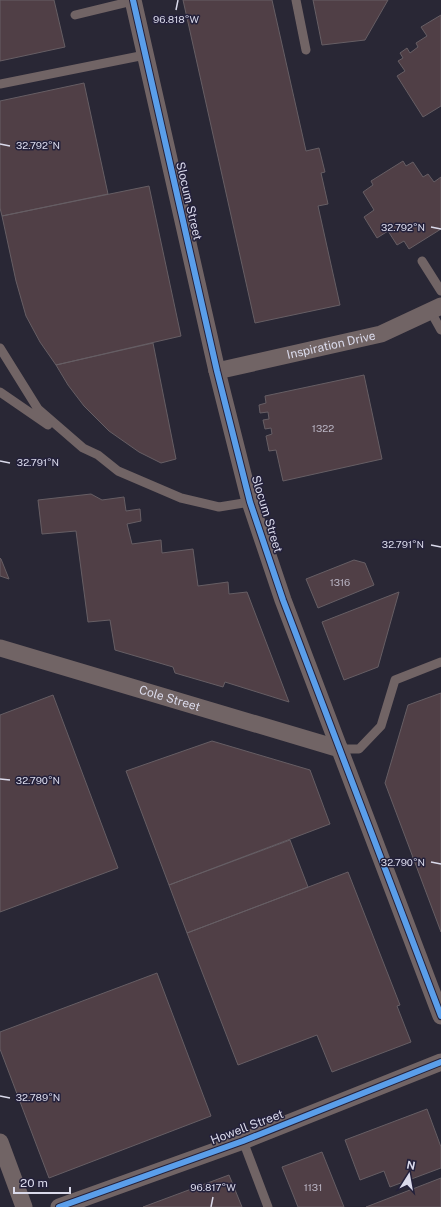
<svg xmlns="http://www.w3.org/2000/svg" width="441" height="1207" font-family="'Public Sans',sans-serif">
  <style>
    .building { fill: #503f46; stroke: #665e64 }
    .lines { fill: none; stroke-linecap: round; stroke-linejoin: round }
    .lane { stroke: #716465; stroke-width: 9 }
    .street { stroke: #716465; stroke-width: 17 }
    .cycleway-casing { stroke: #24213b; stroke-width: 8 }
    .cycleway { stroke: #5a9eea; stroke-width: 6 }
    .ticks { fill: none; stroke: #dadaeb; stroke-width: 1.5 }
    .labels { text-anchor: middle; stroke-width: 3; stroke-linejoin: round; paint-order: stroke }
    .number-label { font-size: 10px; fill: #b8b3c2 }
    .street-label { font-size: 12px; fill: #dadaeb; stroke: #24213b }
    .ticks-label { font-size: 10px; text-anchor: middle; fill: #dadaeb; stroke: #24213b; stroke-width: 3; stroke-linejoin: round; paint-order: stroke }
  </style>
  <rect width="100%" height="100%" fill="#292735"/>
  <path class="building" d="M0 0H54L65 47 0 61Z
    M183 0H272L306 151 319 148 325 172 321 173 328 204 318 206 340 305 255 323Z
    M313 0H388L365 40 322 45Z
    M441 15V106L423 117 397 76 405 71 398 61 403 58 400 53 407 48 410 53 418 47 416 43 427 36 421 27Z
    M84 83 108 194 2 216 0 208V101Z
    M403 161 406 166 413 162 423 177 428 174 434 182 441 177V229L409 249 404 241 397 245 388 231 377 238 364 217 374 210 363 192 373 185 371 181Z
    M149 186 181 336 56 365 40 342 26 316 16 281 2 216Z
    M153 343 176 459 161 463 139 452 109 431 84 406 68 385 56 365Z
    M364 375 382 459 283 481 276 450 269 451 266 436 272 434 271 428 265 429 263 420 269 419 268 412 260 413 259 405 266 403 265 396Z
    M91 494 102 500 124 497 126 511 140 509 141 521 127 524 132 544 161 540 162 553 193 549 198 586 228 582 229 594 247 592 289 702 225 682 223 687 175 673 173 667 115 650 110 620 88 622 76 531 42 534 38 500Z
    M0 558 1 559 9 579 0 576Z
    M354 560 365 563 374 585 318 608 306 579Z
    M399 592 378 667 344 680 322 622Z
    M441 693V932L385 783 408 705Z
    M53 695 118 868 0 912V715Z
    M212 741 310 770 330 824 169 885 126 771Z
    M290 840 308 887 187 933 169 885Z
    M348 872 400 1005 397 1006 411 1042 332 1072 317 1035 238 1065 187 933Z
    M157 973 211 1116 49 1178 0 1049V1032Z
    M427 1109 441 1147V1168L390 1187 384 1171 360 1180 345 1140Z
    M322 1152 344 1207H298L282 1167Z
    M229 1175 242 1207H143Z
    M441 1178V1207H366Z"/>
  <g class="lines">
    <path class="lane" d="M296 0 306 50
      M75 15 133 1
      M0 84 145 55
      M422 261 441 291
      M431 312 441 330
      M0 348 38 409 83 448 98 455 118 471 181 498 219 507 250 502
      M0 392 48 425
      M340 749H359L381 726 395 680 441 662
      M243 1141 268 1207"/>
    <g class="street">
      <path d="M133 0 217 371 250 502 283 600 441 1016"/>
      <path id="s1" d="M217 371 381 334 441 306"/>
      <path id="s2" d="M0 648 340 749"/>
      <path d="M0 1142 24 1207"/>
      <path d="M59 1207 243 1141 441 1062"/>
    </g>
    <g class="cycleway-casing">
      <path id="cycleway" d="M133 0 217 371 250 502 283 600 441 1016
        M59 1207 243 1141 441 1062"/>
    </g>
    <use href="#cycleway" class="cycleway"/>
  </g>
  <path class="ticks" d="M176 10 178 0M0 144 10 146M431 227 441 229M0 461 10 463M431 545 441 547M0 779 10 780M431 862 441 864M0 1096 10 1098M211 1207 213 1197"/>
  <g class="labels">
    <g class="number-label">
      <text x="323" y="432">1322</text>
      <text x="340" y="586">1316</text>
      <text x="313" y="1191">1131</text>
    </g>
    <g class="street-label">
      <text transform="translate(189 201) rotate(77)" y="4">Slocum Street</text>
      <text dy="4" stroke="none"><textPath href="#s1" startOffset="117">Inspiration Drive</textPath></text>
      <text transform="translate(267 514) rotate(73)" y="4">Slocum Street</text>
      <text dy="4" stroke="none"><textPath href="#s2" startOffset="177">Cole Street</textPath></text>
      <text transform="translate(247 1127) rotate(-21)" y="4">Howell Street</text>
    </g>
  </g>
  <g class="ticks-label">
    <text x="176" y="23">96.818°W</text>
    <text x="38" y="149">32.792°N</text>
    <text x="403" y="231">32.792°N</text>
    <text x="38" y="466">32.791°N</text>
    <text x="403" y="548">32.791°N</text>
    <text x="38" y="784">32.790°N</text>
    <text x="403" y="866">32.790°N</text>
    <text x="38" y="1101">32.789°N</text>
    <text x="213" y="1191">96.817°W</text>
  </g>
  <g transform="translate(409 1175) rotate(11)" stroke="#24213b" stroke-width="3" paint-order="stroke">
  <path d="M0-3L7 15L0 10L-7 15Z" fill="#dadaeb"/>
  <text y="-6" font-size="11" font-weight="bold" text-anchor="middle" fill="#dadaeb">N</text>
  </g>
  <path d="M14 1187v6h56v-6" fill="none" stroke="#dadaeb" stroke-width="2"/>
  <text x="20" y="1187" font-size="12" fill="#dadaeb" stroke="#24213b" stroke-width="3" paint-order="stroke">20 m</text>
</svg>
